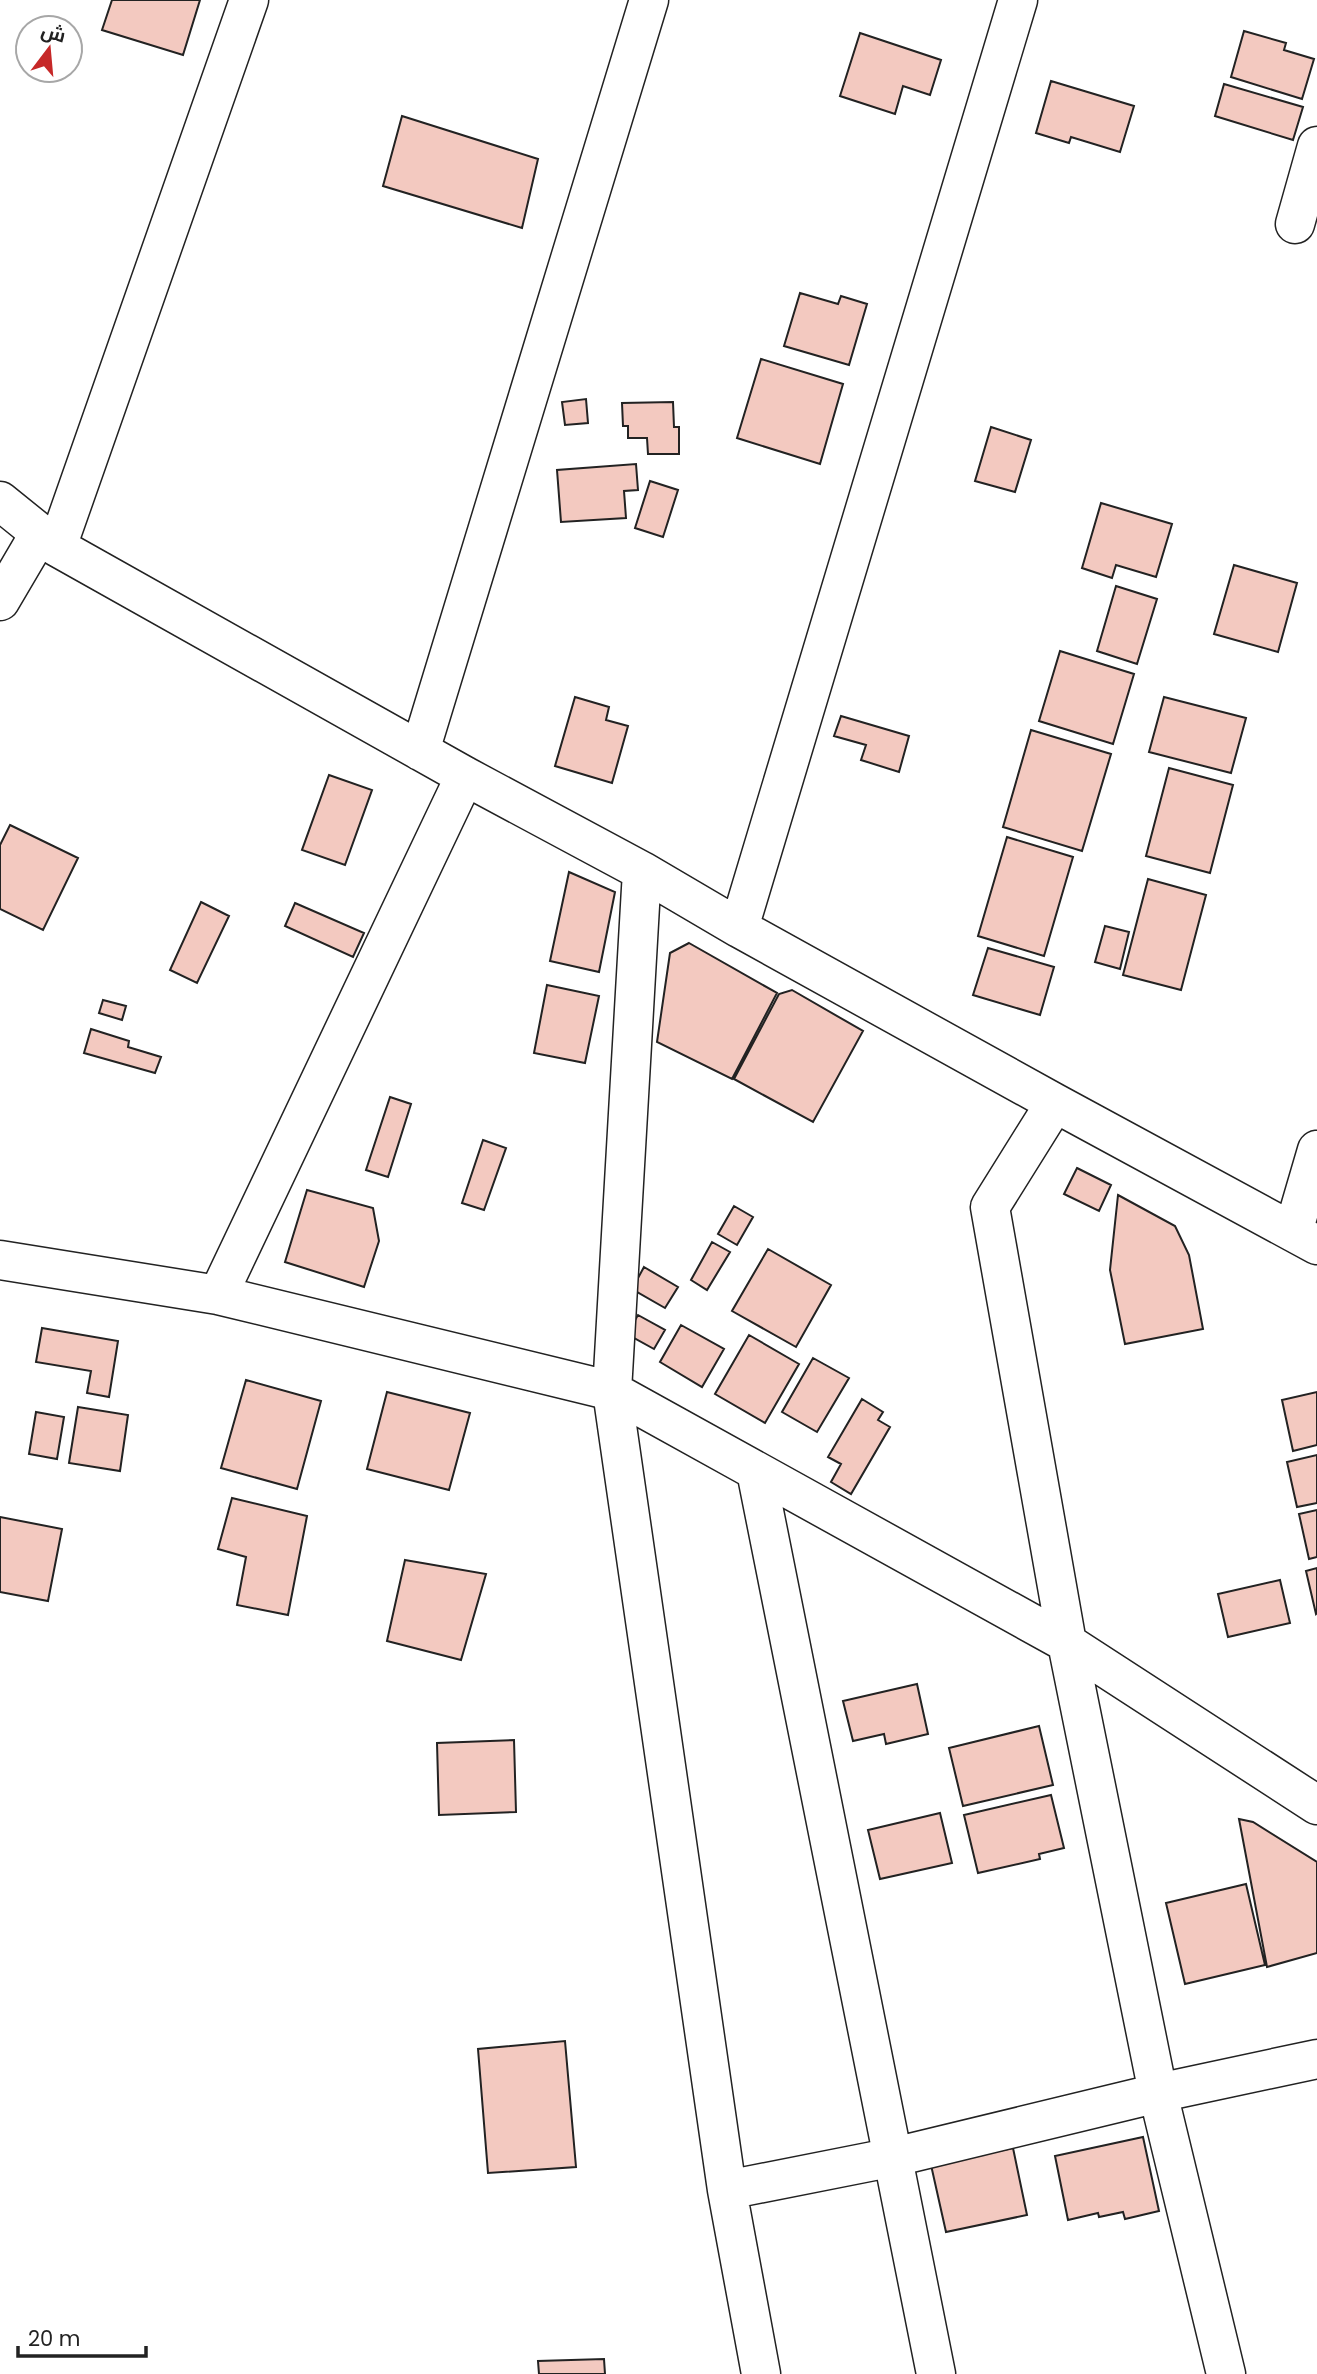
<svg xmlns="http://www.w3.org/2000/svg" width="1317" height="2374" font-family="Poppins,Cairo,sans-serif">
  <style>
    .building { fill: #f3c9c0; stroke: #222; stroke-width: 2 }
    .lines { fill: none; stroke-linecap: round; stroke-linejoin: round }
    .minor-casing { stroke: #222; stroke-width: 41 }
    .minor { stroke: #fff; stroke-width: 38 }
  </style>
  <rect width="100%" height="100%" fill="#fff"/>
  <path class="building" d="M112 0H200L183 55 102 30Z
    M1244 31 1286 43 1284 50 1314 59 1302 99 1231 77Z
    M860 33 941 60 930 95 903 86 895 114 840 96Z
    M1051 81 1134 106 1120 152 1071 137 1069 143 1036 133Z
    M1224 84 1303 107 1293 140 1215 116Z
    M402 116 538 159 522 228 383 186Z
    M800 293 838 304 841 296 867 304 849 365 784 346Z
    M761 359 843 384 820 464 737 438Z
    M586 399 588 423 565 425 562 402Z
    M673 402 674 427H679V454H648L647 438H628V426H623L622 403Z
    M991 427 1031 440 1015 492 975 481Z
    M636 464 638 490 624 491 626 518 561 522 557 470Z
    M650 481 678 490 663 537 635 528Z
    M1101 503 1172 524 1156 577 1116 565 1112 578 1082 568Z
    M1234 565 1297 583 1278 652 1214 634Z
    M1116 586 1157 599 1137 664 1097 651Z
    M1060 651 1134 674 1113 744 1039 721Z
    M575 697 609 707 606 720 628 726 612 783 555 766Z
    M1164 697 1246 718 1231 773 1149 752Z
    M841 716 909 736 899 772 861 760 866 745 834 736Z
    M1031 730 1111 754 1082 851 1003 827Z
    M1169 768 1233 785 1210 873 1146 856Z
    M329 775 372 790 345 865 302 850Z
    M10 825 78 858 43 930 0 909V845Z
    M1007 837 1073 857 1044 956 978 936Z
    M569 872 615 892 599 972 550 961Z
    M1148 879 1206 895 1181 990 1123 975Z
    M201 902 229 916 197 983 170 970Z
    M295 903 364 933 353 957 285 926Z
    M1105 926 1129 932 1120 969 1095 962Z
    M689 943 777 993 732 1079 657 1042 670 953Z
    M988 948 1054 967 1040 1015 973 995Z
    M547 985 599 996 585 1063 534 1053Z
    M792 990 863 1031 813 1122 734 1079 779 994Z
    M103 1000 126 1006 122 1020 99 1013Z
    M91 1029 129 1041 128 1047 161 1057 155 1073 84 1053Z
    M390 1097 411 1104 388 1177 366 1170Z
    M483 1140 506 1148 484 1210 462 1203Z
    M1077 1168 1111 1185 1099 1211 1064 1194Z
    M307 1190 373 1208 379 1241 364 1287 285 1262Z
    M1118 1195 1175 1226 1189 1255 1203 1329 1125 1344 1110 1270Z
    M734 1206 753 1217 737 1245 718 1234Z
    M712 1242 730 1252 707 1290 691 1280Z
    M768 1249 831 1285 796 1347 732 1311Z
    M644 1267 678 1287 665 1308 632 1289Z
    M638 1315 665 1330 654 1349 627 1334Z
    M681 1325 724 1349 702 1387 660 1362Z
    M42 1328 118 1341 109 1397 87 1393 91 1371 36 1362Z
    M749 1335 799 1364 765 1423 715 1394Z
    M813 1358 849 1378 817 1432 782 1412Z
    M246 1380 321 1401 297 1489 221 1468Z
    M387 1392 470 1413 449 1490 367 1469Z
    M1317 1392V1445L1293 1451 1282 1400Z
    M862 1399 883 1412 878 1420 890 1427 851 1494 831 1482 841 1464 828 1457Z
    M78 1407 128 1415 120 1471 69 1463Z
    M36 1412 64 1417 57 1459 29 1454Z
    M1317 1455V1503L1297 1507 1287 1462Z
    M232 1498 307 1516 288 1615 237 1605 246 1557 218 1549Z
    M1317 1510V1557L1309 1559 1299 1514Z
    M0 1517 62 1529 48 1601 0 1592Z
    M405 1560 486 1574 461 1660 387 1641Z
    M1317 1568V1613L1316 1614 1306 1571Z
    M1280 1580 1290 1623 1228 1637 1218 1594Z
    M917 1684 928 1734 886 1744 884 1734 853 1741 843 1701Z
    M1039 1726 1053 1785 963 1806 949 1748Z
    M514 1740 516 1812 439 1815 437 1743Z
    M1051 1795 1064 1848 1039 1854 1040 1859 978 1873 964 1815Z
    M940 1813 952 1863 880 1879 868 1830Z
    M1239 1819 1253 1822 1317 1862V1953L1267 1967Z
    M1246 1884 1265 1965 1185 1984 1166 1903Z
    M565 2041 576 2167 488 2173 478 2049Z
    M1143 2137 1159 2211 1125 2219 1123 2212 1099 2217 1098 2213 1068 2220 1055 2156Z
    M1013 2148 1027 2215 946 2232 931 2165Z
    M604 2359 605 2374H539L538 2361Z"/>
  <g class="lines">
    <g class="minor-casing">
      <path id="minor" d="M1295 224 1317 146
        M0 501 57 547 465 776 642 871 739 928 1055 1103 1317 1245
        M57 547 249 0
        M0 601 40 533
        M420 751 649 0
        M642 871 612 1391 727 2190 761 2374
        M739 928 1018 0
        M1055 1103 990 1207 1067 1643 1158 2093 1226 2374
        M1293 1232 1317 1150
        M0 1260 218 1295 612 1391 1067 1643 1317 1805
        M218 1295 465 776
        M756 1471 936 2374
        M727 2190 894 2157 1158 2093 1317 2059"/>
    </g>
    <use href="#minor" class="minor"/>
  </g>
  <g transform="translate(49 49) rotate(16)"><circle r="33" fill="#ffffff" stroke="#a7a7a7" stroke-width="2"/>
  <path d="M0-5L12 26L0 18L-12 26Z" fill="#c62828"/>
  <text y="-10" font-size="19" font-weight="bold" text-anchor="middle" fill="#222222">ش</text>
  </g>
  <path d="M18 2346v10h128v-10" fill="none" stroke="#222222" stroke-width="3.5"/>
  <text x="28" y="2346" font-size="21" fill="#222222" stroke="#ffffff" stroke-width="5" paint-order="stroke">20 m</text>
</svg>
